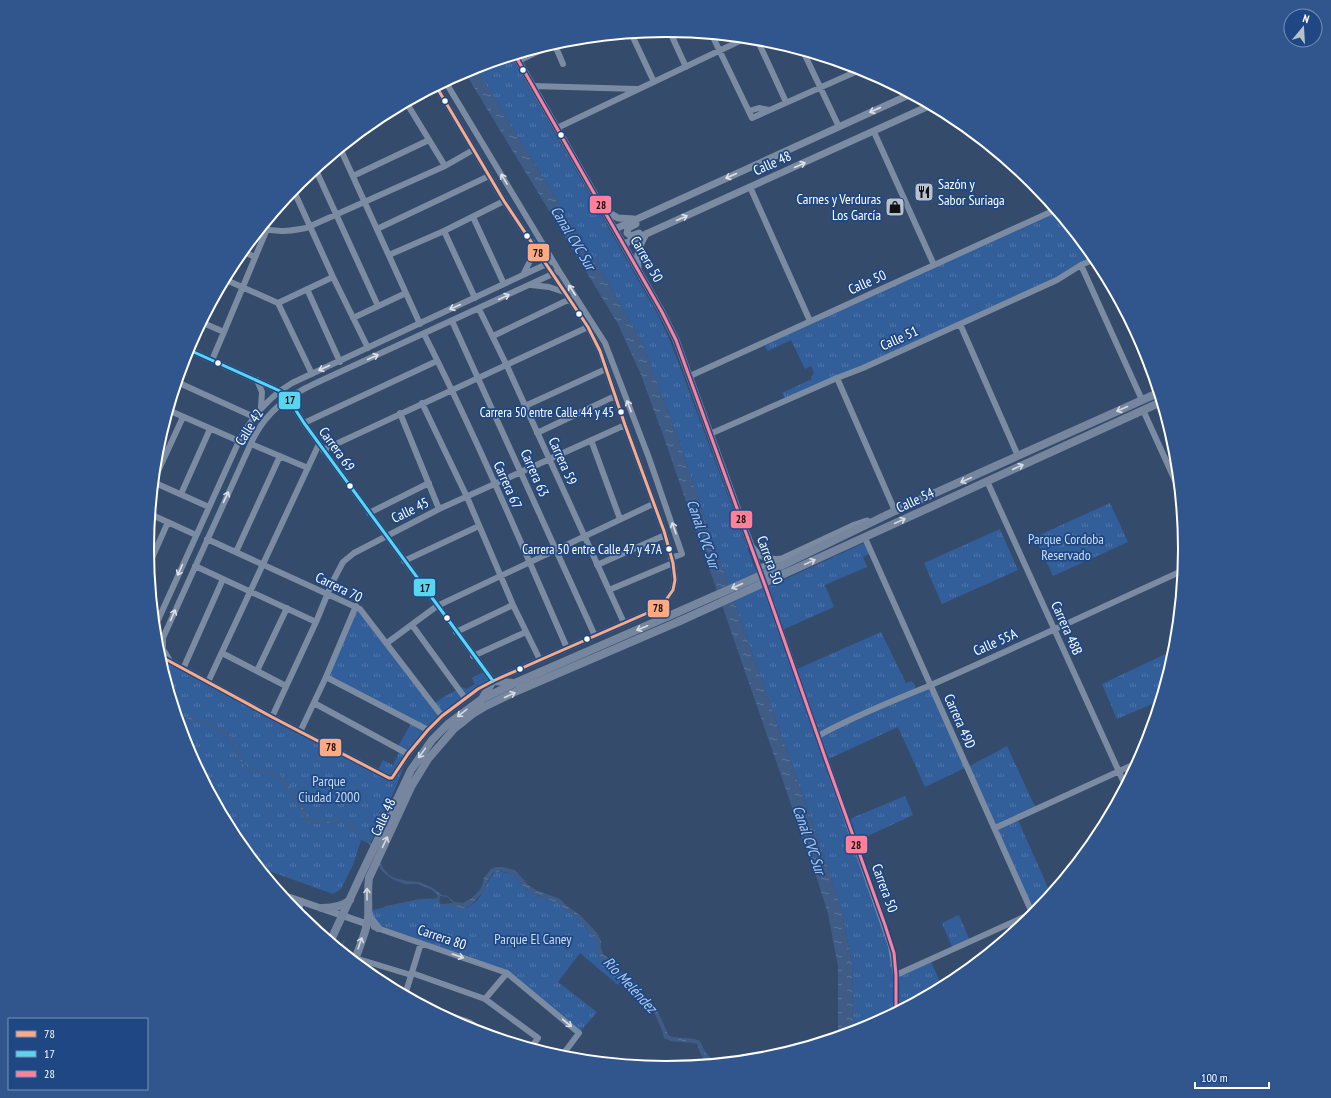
<svg xmlns="http://www.w3.org/2000/svg" width="1331" height="1098" font-family="'PT Sans Narrow',sans-serif">
  <style>
    .park { fill: url(#park-tufts) }
    .water { fill: url(#water-ripples); fill-rule: evenodd }
    .lines { fill: none; stroke-linecap: round; stroke-linejoin: round }
    .stream { stroke: #3f5c87; stroke-width: 1.5 }
    .minor { stroke: #7b8ba2; stroke-width: 6 }
    .tertiary { stroke: #7b8ba2; stroke-width: 7 }
    .secondary { stroke: #76869e; stroke-width: 8 }
    .secondary-bridge { stroke: #76869e; stroke-width: 8 }
    .bus-1-casing { stroke: #1e4783; stroke-width: 6 }
    .bus-2-casing { stroke: #1e4783; stroke-width: 6 }
    .bus-3-casing { stroke: #1e4783; stroke-width: 6 }
    .bus-1 { stroke: #ffa980; stroke-width: 3 }
    .bus-2 { stroke: #5ad5f0; stroke-width: 3 }
    .bus-3 { stroke: #ff8098; stroke-width: 3 }
    .oneway { stroke: #dee2e8 }
    .oneway2 { stroke: #d6dbe2 }
    .bus-dot { fill: #fff; stroke: #1e4783; stroke-width: 1.5 }
    .labels { text-anchor: middle; stroke-width: 3.5; stroke-linejoin: round; paint-order: stroke }
    .bus-label { font-size: 13px; fill: #fff; stroke: #1e4783; text-anchor: end }
    .street-label { font-size: 14px; fill: #fff; stroke: #1e4783 }
    .poi-label { font-size: 14px; fill: #fff; stroke: #1e4783; text-anchor: start }
    .park-label { font-size: 14px; fill: #c9ddf7; stroke: #1e4783 }
    .water-label { font-size: 15px; font-style: italic; fill: #b0ccf1; stroke: #1e4783 }
    .rim { fill: none; stroke: #fff; stroke-width: 2 }
    .line-badge { stroke: #1e4783; stroke-width: 1.5 }
    .pale-badge-label { font-size: 11px; text-anchor: middle; font-weight: bold; fill: #111 }
  </style>
  <defs>
    <pattern id="park-tufts" width="24" height="20" patternUnits="userSpaceOnUse"><rect width="24" height="20" fill="#325e9a"/><path d="M3 7l-1-3M5 7V3M7 7l1-3M15 17l-1-3M17 17v-4M19 17l1-3" fill="none" stroke="#5176a9"/></pattern>
    <pattern id="water-ripples" width="26" height="14" patternUnits="userSpaceOnUse"><rect width="26" height="14" fill="#3f5c87"/><path d="M2 4q2-2 4 0t4 0M15 11q2-2 4 0t4 0" fill="none" stroke="#5c7499"/></pattern>
  </defs>
  <rect width="100%" height="100%" fill="#354b6c"/>
  <path class="park" d="M511 56 658 315 671 343 754 566 766 588 866 542 872 553 863 557 867 567 825 585 834 607 782 630 795 670 881 632 906 683 912 681 917 690 930 685 968 767 1007 746 1036 809 1017 818 1051 894 1036 912 1033 913 967 767 925 787 898 727 826 760 847 820 905 796 913 815 855 842 885 925 896 974 930 959 942 987 864 1029 856 1031V1025L853 1020 852 963 842 913 824 855 765 690 671 420 642 342 608 283 475 67Z
    M1055 210 1095 259 1057 280 786 400 782 393 812 379 811 377 814 373 811 366 805 369 791 340 768 351 763 343Z
    M1110 503 1128 542 1053 576 1035 537Z
    M1000 529 1018 570 942 604 924 563Z
    M356 606 433 704 445 696 462 687 466 689 475 684 472 678 485 671 493 681 442 716 408 754 396 787 370 844 361 840 353 865 341 889 333 894 258 867 234 837 186 747 158 655 377 772 383 760 393 765 400 750 397 748 412 722 326 677Z
    M1174 650 1167 676 1165 677 1166 679 1159 701 1117 719 1102 684Z
    M498 871 513 874 525 889 534 894 558 903 564 909 577 918 593 936 597 942V948L604 962 611 966 616 973 623 979 618 985 580 953 558 982 597 1012 579 1033 507 973 378 928 368 911 418 900 437 899 439 904C443 906 446 904 451 905 455 906 458 908 463 908 485 905 484 877 498 871Z
    M959 915 970 941 953 949 942 923Z"/>
  <path class="water" d="M475 67 608 283 642 342 671 420 765 690 824 855 842 913 852 964 853 1020 856 1025V1031L838 1036V966L828 914 819 885 663 435 641 375 618 324 464 71Z
    M189 717C202 720 227 728 234 740 237 746 239 754 242 760 244 764 248 767 250 770H267L278 773 284 779 298 797 307 817 313 821H321L338 819 349 821 359 833 370 840 375 854 384 869 389 875 395 878 406 881 419 882 433 888 442 895 448 896 454 902 463 903 472 898 480 890 483 883 484 878 491 869 497 867H502L515 870 528 885 536 890 560 899 567 906 581 916 597 933 601 941V948L603 954 615 963 619 970 638 986 648 1000 656 1008 666 1029 668 1035C678 1040 690 1036 700 1041 706 1055 707 1055 719 1063 705 1064 701 1057 697 1044L694 1043 671 1041 664 1038 662 1030 653 1010 645 1003 635 989 616 973 611 966 599 956 597 948V942L593 936 578 919 564 909 558 903 534 894 525 889 513 874 501 871 493 873 488 880 483 892 471 905 463 908H457L451 905 443 906 438 904 437 899 438 895 432 890 418 884H405L394 880 388 876 382 871 373 855 368 841 358 834 347 823 339 821 321 824 307 823 301 813 296 798 282 780 277 775 267 772H249L241 762 233 742 229 737 213 728 197 721 189 720 179 725 178 723 185 719ZM440 896 448 897 453 903 441 904 439 901Z"/>
  <g class="lines">
    <path class="stream" d="M385 907 418 900 437 899
      M340 950 344 941"/>
    <path class="minor" d="M669 30 686 67
      M631 33 654 82
      M712 35 752 118 862 69
      M757 39 786 102
      M554 43 563 64
      M803 51 839 127
      M518 61 558 42
      M445 81 559 271 605 343 649 458 682 554 671 558
      M533 86 637 89
      M406 102 445 166
      M749 111 759 108 769 110
      M557 128 746 38
      M874 132 934 265
      M340 148 420 324
      M315 168 378 306
      M353 176 429 140
      M750 187 810 321
      M293 189 333 277 368 348
      M473 217 504 284
      M261 228C277 233 290 231 306 228L445 166 473 150
      M377 229 489 176
      M444 231 475 298
      M242 251 255 257
      M389 255 444 231 504 201
      M1081 265 1142 400
      M523 275 531 259 532 242
      M224 279 278 303 312 374
      M531 285 549 287 564 292
      M307 289 340 362
      M278 303 333 277
      M479 309 507 366 624 623
      M353 318 406 293
      M452 321 595 636
      M201 322 224 332
      M960 324 1018 456
      M424 334C476 436 521 543 567 648
      M493 336 570 299
      M187 349 280 391 288 398 304 423 493 681
      M212 360 224 332 267 229
      M690 376 1055 210
      M837 378 895 511
      M257 380 262 392 261 407
      M177 382 254 417
      M422 403 467 497 513 605 540 660
      M525 406 606 369
      M168 410 239 441
      M1143 410 1178 487
      M400 413 439 509
      M304 423 437 361
      M537 433 615 396
      M710 434 837 378 863 368 1057 280 1081 265 1095 259
      M591 440 620 519
      M251 444 308 468
      M323 450 588 327
      M987 481 1125 785
      M153 482 183 417
      M153 482 209 507
      M181 494 210 429
      M369 513 429 483
      M150 514 196 535
      M865 538 1033 915
      M207 539 360 609 442 716
      M752 548 891 946 896 975V1011
      M236 552 280 456
      M404 561 479 526
      M597 565 665 535
      M195 566 316 622
      M148 567 168 522
      M759 568 778 560
      M609 590 673 563
      M412 625 465 698
      M154 629 239 441C252 417 268 397 292 383L553 261
      M456 632 513 605
      M163 640V649L170 661
      M387 643 437 606 653 504
      M157 651 253 439C267 411 288 396 316 383L559 271
      M222 653 286 686
      M158 655 272 717 389 778H392L408 754 428 730 442 716 478 689 493 681 540 660 661 607 673 590 675 580 673 563 664 531 625 425 600 351 588 327 504 201 436 86
      M473 656 526 632
      M183 669 223 579
      M257 671 287 608
      M326 677 428 730
      M208 682 319 444
      M314 703 408 754
      M272 717 316 622 332 583 343 562 354 553 439 509 625 425
      M300 732 326 677 356 606
      M818 736C854 716 893 701 931 685 1015 648 1098 609 1182 571
      M995 828 1137 763
      M297 914 302 901
      M374 927 507 973 579 1033 561 1057
      M355 958 411 975
      M412 973 485 999 538 1038 531 1048
      M896 975 1035 912
      M405 995 421 943
      M485 999 507 973
      M432 1010 469 1022 488 1035"/>
    <path class="tertiary" d="M515 55 662 312 676 340 751 546C759 557 769 561 782 559L855 525 867 521
      M606 211 618 218 634 219
      M636 224 628 228 627 233 631 236 639 233
      M615 229 911 94
      M624 244 931 105
      M638 267C636 255 639 245 646 234
      M280 894 367 924"/>
    <path class="secondary" d="M773 570 895 511 1158 393
      M775 578 1161 402
      M483 697 493 681 512 683
      M322 908C332 908 342 907 350 900
      M369 914 370 918 378 928
      M330 942 361 875 411 770 432 740 448 724 482 699 515 683 678 612
      M354 962C359 948 366 933 368 919 369 905 367 892 369 878L411 787 428 759 454 729 474 713 484 707 517 691 680 621"/>
    <path class="secondary-bridge" d="M678 612 773 570
      M680 621 775 578"/>
    <g class="bus-1-casing">
      <path id="bus-1" d="M158 655 272 717 389 778H392L408 754 428 730 442 716 478 689 493 681 540 660 661 607 673 590 675 580 673 563 664 531 625 425 600 351 588 327 504 201 436 86"/>
    </g>
    <g class="bus-2-casing">
      <path id="bus-2" d="M187 349 280 391 288 398 304 423 493 681"/>
    </g>
    <g class="bus-3-casing">
      <path id="bus-3" d="M515 55 662 312 676 340 766 588 826 760 885 925 894 953 896 975V1011"/>
    </g>
    <use href="#bus-1" class="bus-1"/>
    <use href="#bus-2" class="bus-2"/>
    <use href="#bus-3" class="bus-3"/>
  </g>
  <defs><path id="oneway-shaft" d="M-6 0H5M1.5-3L5.5 0L1.5 3" fill="none" stroke-width="1.6" stroke-linecap="round" stroke-linejoin="round"/></defs>
  <g class="oneway">
    <use href="#oneway-shaft" transform="translate(875 110) rotate(156)"/>
    <use href="#oneway-shaft" transform="translate(800 165) rotate(-24)"/>
    <use href="#oneway-shaft" transform="translate(731 176) rotate(156)"/>
    <use href="#oneway-shaft" transform="translate(504 179) rotate(-121)"/>
    <use href="#oneway-shaft" transform="translate(682 218) rotate(-24)"/>
    <use href="#oneway-shaft" transform="translate(572 290) rotate(-123)"/>
    <use href="#oneway-shaft" transform="translate(504 297) rotate(-25)"/>
    <use href="#oneway-shaft" transform="translate(455 307) rotate(155)"/>
    <use href="#oneway-shaft" transform="translate(373 357) rotate(-24)"/>
    <use href="#oneway-shaft" transform="translate(324 368) rotate(156)"/>
    <use href="#oneway-shaft" transform="translate(629 406) rotate(-111)"/>
    <use href="#oneway-shaft" transform="translate(226 497) rotate(-65)"/>
    <use href="#oneway-shaft" transform="translate(674 528) rotate(-109)"/>
    <use href="#oneway-shaft" transform="translate(180 570) rotate(114)"/>
    <use href="#oneway-shaft" transform="translate(173 615) rotate(-66)"/>
    <use href="#oneway-shaft" transform="translate(458 956) rotate(19)"/>
    <use href="#oneway-shaft" transform="translate(567 1023) rotate(40)"/>
  </g>
  <g class="oneway2">
    <use href="#oneway-shaft" transform="translate(1122 409) rotate(156)"/>
    <use href="#oneway-shaft" transform="translate(1018 467) rotate(-25)"/>
    <use href="#oneway-shaft" transform="translate(966 480) rotate(156)"/>
    <use href="#oneway-shaft" transform="translate(900 521) rotate(-25)"/>
    <use href="#oneway-shaft" transform="translate(810 562) rotate(-25)"/>
    <use href="#oneway-shaft" transform="translate(737 586) rotate(156)"/>
    <use href="#oneway-shaft" transform="translate(642 628) rotate(157)"/>
    <use href="#oneway-shaft" transform="translate(510 695) rotate(-25)"/>
    <use href="#oneway-shaft" transform="translate(462 713) rotate(142)"/>
    <use href="#oneway-shaft" transform="translate(422 753) rotate(126)"/>
    <use href="#oneway-shaft" transform="translate(385 842) rotate(-65)"/>
    <use href="#oneway-shaft" transform="translate(367 894) rotate(-90)"/>
    <use href="#oneway-shaft" transform="translate(360 943) rotate(-71)"/>
  </g>
  <defs>
    <g id="restaurant-square" transform="scale(1)"><rect x="-9" y="-9" width="18" height="18" rx="4" fill="#b8c0cc" stroke="#1e4783"/><path d="M-5-6h1v4h1v-4h1v4h1v-4h1v5L-1.5 .5V6h-2V.5L-5-1ZM5-6V6H3V1.5H1.5Q1.5-4 5-6Z" fill="#111"/></g>
    <g id="shop-square" transform="scale(1)"><rect x="-9" y="-9" width="18" height="18" rx="4" fill="#b8c0cc" stroke="#1e4783"/><path d="M-5-2.5h2.3a2.7 3.5 0 0 1 5.4 0H5L5.5 6h-11ZM-1.5-2.5h3a1.5 2.3 0 0 0-3 0Z" fill="#111"/></g>
  </defs>
  <g fill-rule="evenodd">
    <use href="#restaurant-square" x="924" y="192"/>
    <use href="#shop-square" x="895" y="207"/>
  </g>
  <g class="bus-dot">
    <circle cx="523" cy="70" r="3.5"/>
    <circle cx="445" cy="101" r="3.5"/>
    <circle cx="561" cy="135" r="3.5"/>
    <circle cx="527" cy="236" r="3.5"/>
    <circle cx="579" cy="314" r="3.5"/>
    <circle cx="218" cy="363" r="3.5"/>
    <circle cx="621" cy="412" r="3.5"/>
    <circle cx="350" cy="486" r="3.5"/>
    <circle cx="669" cy="549" r="3.5"/>
    <circle cx="447" cy="618" r="3.5"/>
    <circle cx="587" cy="639" r="3.5"/>
    <circle cx="520" cy="669" r="3.5"/>
  </g>
  <g class="labels">
    <g class="bus-label">
      <text x="614" y="417">Carrera 50 entre Calle 44 y 45</text>
      <text x="662" y="554">Carrera 50 entre Calle 47 y 47A</text>
    </g>
    <g class="street-label">
      <text transform="translate(772 163) rotate(-24)" y="5">Calle 48</text>
      <text transform="translate(647 259) rotate(60)" y="5">Carrera 50</text>
      <text transform="translate(867 282) rotate(-24)" y="5">Calle 50</text>
      <text transform="translate(899 338) rotate(-24)" y="5">Calle 51</text>
      <text transform="translate(249 427) rotate(-58)" y="5">Calle 42</text>
      <text transform="translate(337 449) rotate(54)" y="5">Carrera 69</text>
      <text transform="translate(563 461) rotate(66)" y="5">Carrera 59</text>
      <text transform="translate(535 473) rotate(66)" y="5">Carrera 63</text>
      <text transform="translate(508 485) rotate(66)" y="5">Carrera 67</text>
      <text transform="translate(915 500) rotate(-25)" y="5">Calle 54</text>
      <text transform="translate(410 510) rotate(-26)" y="5">Calle 45</text>
      <text transform="translate(770 560) rotate(70)" y="5">Carrera 50</text>
      <text transform="translate(339 587) rotate(26)" y="5">Carrera 70</text>
      <text transform="translate(1067 628) rotate(66)" y="5">Carrera 48B</text>
      <text transform="translate(995 642) rotate(-24)" y="5">Calle 55A</text>
      <text transform="translate(960 721) rotate(66)" y="5">Carrera 49D</text>
      <text transform="translate(383 817) rotate(-65)" y="5">Calle 48</text>
      <text transform="translate(885 888) rotate(70)" y="5">Carrera 50</text>
      <text transform="translate(442 937) rotate(19)" y="5">Carrera 80</text>
    </g>
    <g class="poi-label">
      <text x="938" y="189">Sazón y<tspan x="938" dy="16">Sabor Suriaga</tspan></text>
      <text x="881" y="204" text-anchor="end">Carnes y Verduras<tspan x="881" dy="16">Los García</tspan></text>
    </g>
    <g class="park-label">
      <text x="1066" y="544">Parque Cordoba<tspan x="1066" dy="16">Reservado</tspan></text>
      <text x="329" y="786">Parque<tspan x="329" dy="16">Ciudad 2000</tspan></text>
      <text x="533" y="944">Parque El Caney</text>
    </g>
    <g class="water-label">
      <text transform="translate(573 238) rotate(59)" y="5">Canal CVC Sur</text>
      <text transform="translate(703 534) rotate(71)" y="5">Canal CVC Sur</text>
      <text transform="translate(809 840) rotate(71)" y="5">Canal CVC Sur</text>
      <text transform="translate(630 985) rotate(47)" y="5">Río Meléndez</text>
    </g>
  </g>
  <path d="M0 0H1331V1098H0ZM154 549a512 512 0 1 1 1024 0a512 512 0 1 1-1024 0Z" fill="#30568d" fill-rule="evenodd"/>
  <path class="rim" d="M154 549a512 512 0 1 1 1024 0a512 512 0 1 1-1024 0Z"/>
  <g class="line-badge">
    <rect x="589" y="195" width="23" height="19" rx="4" fill="#ff8098"/>
    <rect x="527" y="243" width="23" height="19" rx="4" fill="#ffa980"/>
    <rect x="278" y="391" width="23" height="19" rx="4" fill="#5ad5f0"/>
    <rect x="730" y="510" width="23" height="19" rx="4" fill="#ff8098"/>
    <rect x="413" y="578" width="23" height="19" rx="4" fill="#5ad5f0"/>
    <rect x="647" y="599" width="23" height="19" rx="4" fill="#ffa980"/>
    <rect x="319" y="738" width="23" height="19" rx="4" fill="#ffa980"/>
    <rect x="845" y="835" width="23" height="19" rx="4" fill="#ff8098"/>
  </g>
  <g class="pale-badge-label">
    <text x="601" y="209">28</text>
    <text x="538" y="257">78</text>
    <text x="290" y="404">17</text>
    <text x="741" y="523">28</text>
    <text x="425" y="592">17</text>
    <text x="658" y="612">78</text>
    <text x="331" y="751">78</text>
    <text x="856" y="849">28</text>
  </g>
  <rect x="8" y="1018" width="140" height="72" fill="#1e4783" stroke="#7891b5"/>
  <rect x="16" y="1031" width="20" height="6" fill="#ffa980" stroke="#7891b5"/>
  <text x="44" y="1038" font-size="12" fill="#ffffff">78</text>
  <rect x="16" y="1051" width="20" height="6" fill="#5ad5f0" stroke="#7891b5"/>
  <text x="44" y="1058" font-size="12" fill="#ffffff">17</text>
  <rect x="16" y="1071" width="20" height="6" fill="#ff8098" stroke="#7891b5"/>
  <text x="44" y="1078" font-size="12" fill="#ffffff">28</text>
  <g transform="translate(1303 28) rotate(18)"><circle r="19" fill="#1e4783" stroke="#7891b5"/>
  <path d="M0-3L7 15L0 10L-7 15Z" fill="#b8c0cc"/>
  <text y="-6" font-size="11" font-weight="bold" text-anchor="middle" fill="#ffffff">N</text>
  </g>
  <path d="M1195 1082v6h74v-6" fill="none" stroke="#ffffff" stroke-width="2"/>
  <text x="1201" y="1082" font-size="12" fill="#ffffff" stroke="#1e4783" stroke-width="3" paint-order="stroke">100 m</text>
</svg>
